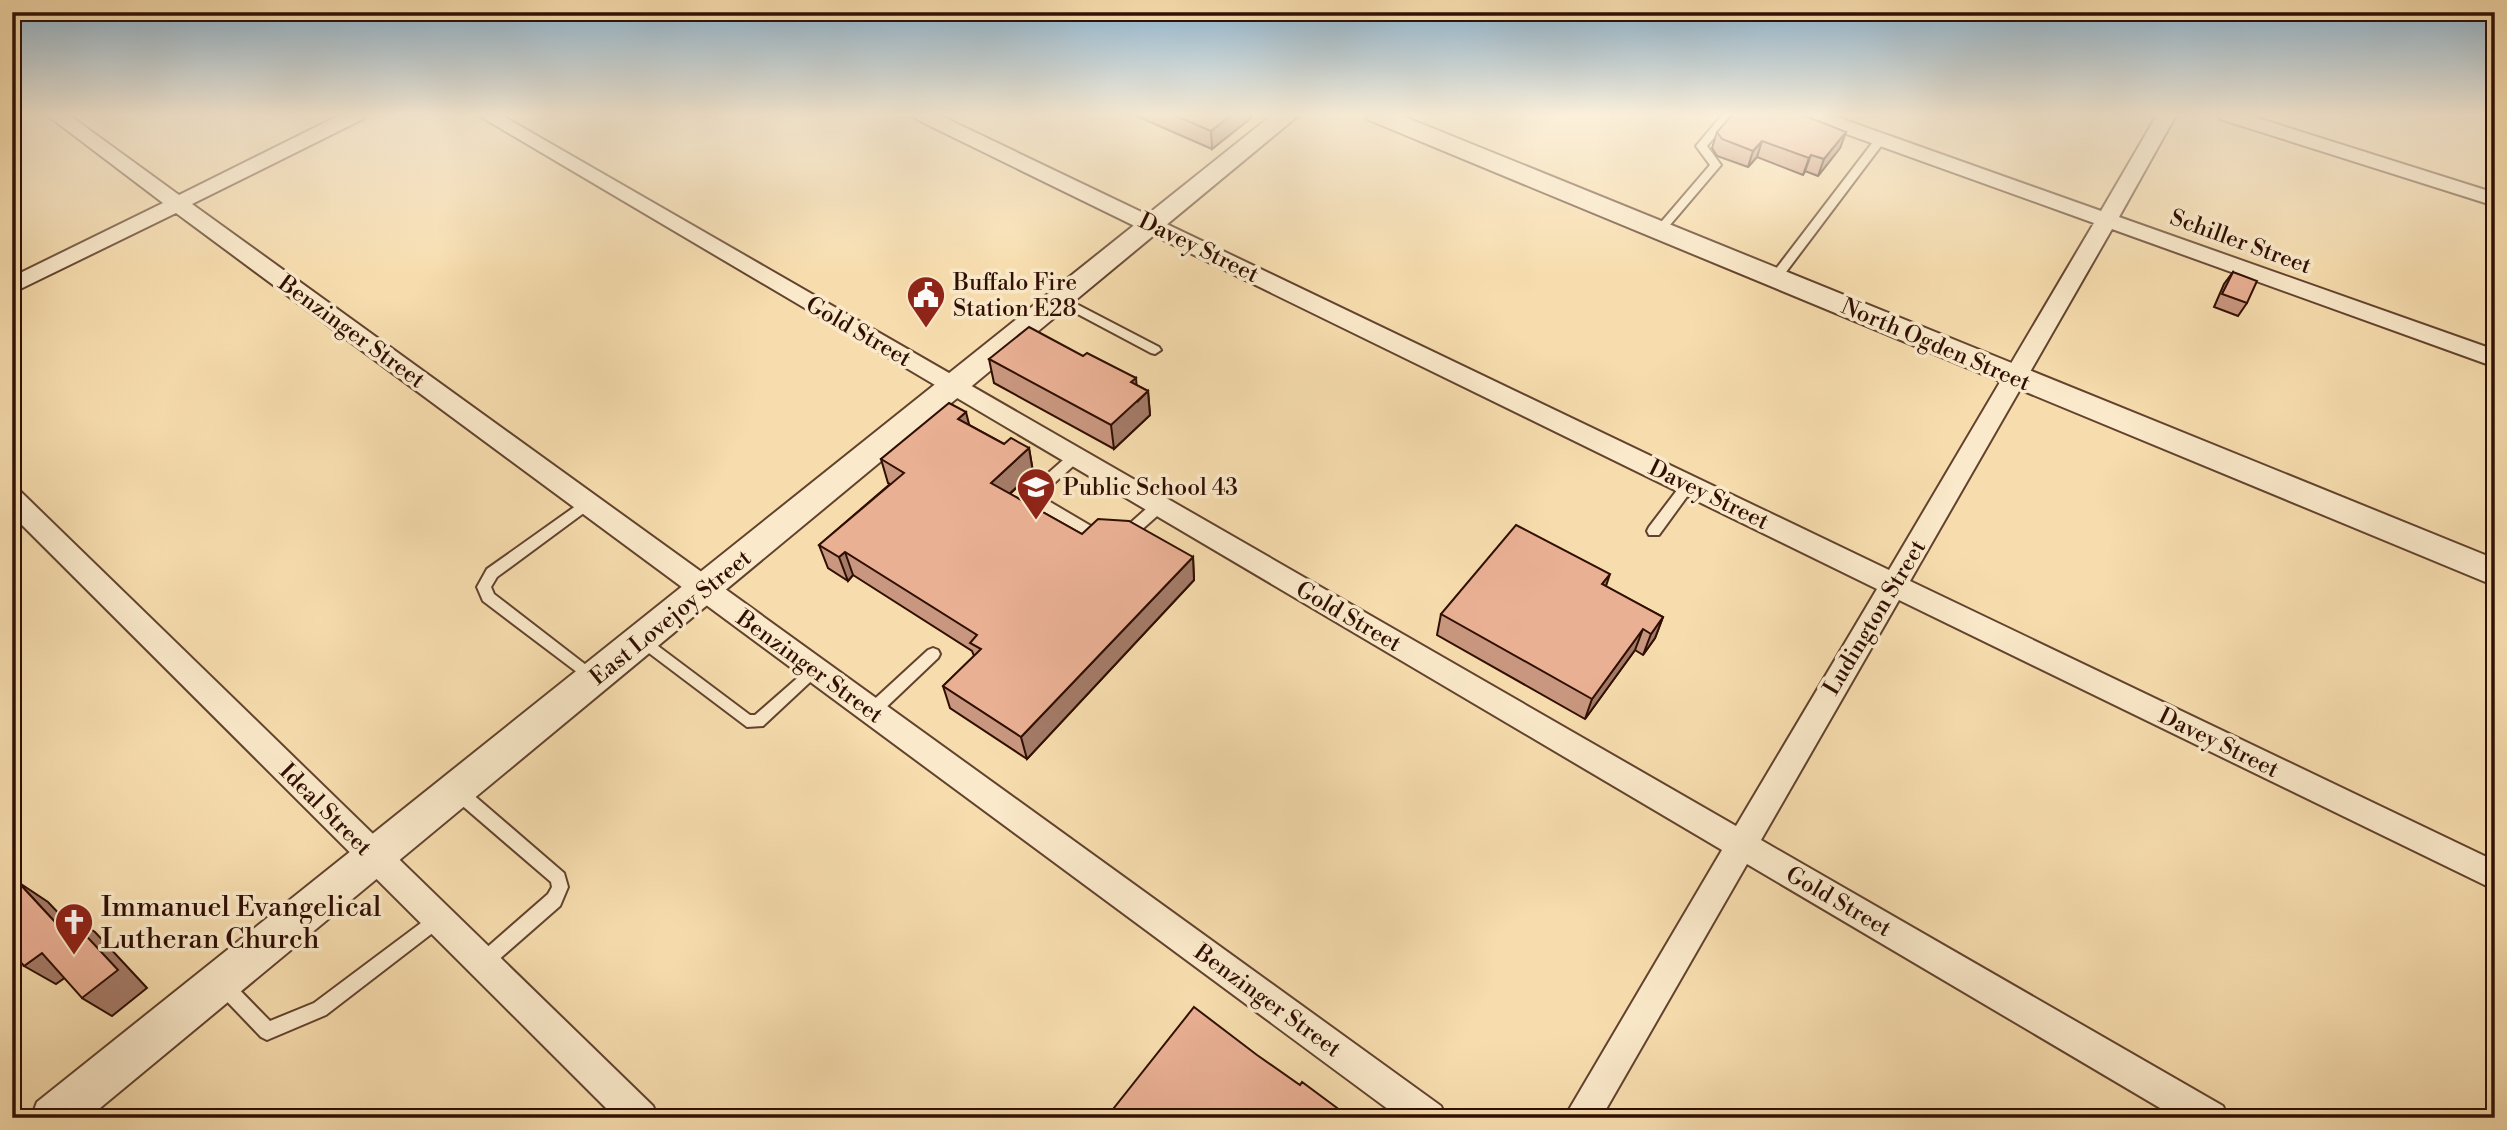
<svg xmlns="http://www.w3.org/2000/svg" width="2507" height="1130" font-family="'Libre Bodoni',serif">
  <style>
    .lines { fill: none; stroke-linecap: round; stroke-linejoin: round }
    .service-casing { stroke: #62422e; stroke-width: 4 }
    .minor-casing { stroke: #62422e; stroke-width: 4 }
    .tertiary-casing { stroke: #62422e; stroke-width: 4 }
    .service { fill: #fae9ca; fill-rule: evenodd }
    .minor { fill: #fae9ca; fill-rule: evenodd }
    .tertiary { fill: #fae9ca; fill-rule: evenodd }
    .wall { fill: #c9977f; stroke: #300f03; stroke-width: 2 }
    .shaded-wall { fill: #a47b68; stroke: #300f03; stroke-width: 2 }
    .building { fill: #eab094; stroke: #300f03; stroke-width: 2 }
    .labels { text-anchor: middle; stroke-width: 7; stroke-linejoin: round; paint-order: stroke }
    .street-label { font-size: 23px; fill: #300f03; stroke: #fae9ca }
    .poi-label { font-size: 23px; fill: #300f03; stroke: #fae9ca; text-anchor: start }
    .near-poi-label { font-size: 28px; fill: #300f03; stroke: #fae9ca; text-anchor: start }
  </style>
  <rect width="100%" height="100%" fill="#f7ddae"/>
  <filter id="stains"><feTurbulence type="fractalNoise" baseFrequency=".00286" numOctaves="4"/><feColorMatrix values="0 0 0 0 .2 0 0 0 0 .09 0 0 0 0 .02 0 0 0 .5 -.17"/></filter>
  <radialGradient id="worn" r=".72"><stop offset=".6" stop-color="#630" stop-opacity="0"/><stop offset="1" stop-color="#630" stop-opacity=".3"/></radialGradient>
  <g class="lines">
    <g class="service-casing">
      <path id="service" d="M1722 115H1733L1707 146 1721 165 1664 232H1656V228L1710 165 1696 146Z
        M1880 137 1885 140 1884 142 1780 280H1772V274L1876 138Z
        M1061 296 1159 347 1161 350 1155 354 1151 353 1057 303 1055 300Z
        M1076 451 1081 453 1083 456 1081 459 1040 496 1096 529 1109 531 1111 535 1109 539C1087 545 1047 513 1027 502L1025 498 1029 490 1071 453Z
        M1689 479 1696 484 1694 487 1659 535H1649L1647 531 1649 527 1684 481Z
        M587 498 594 503 592 507 497 577 491 587 494 594 599 675 601 679 599 683 594 685 483 601 477 587 487 569Z
        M1160 500 1167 505 1165 509 1129 541H1119L1117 537 1119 533 1155 501Z
        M642 634 750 715H755L811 666 816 664 821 666 823 670 763 726 747 727 637 644 635 640 637 636Z
        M933 648 938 650 940 654 938 658 877 716 872 717 867 716 864 711 867 706 928 650Z
        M457 784 463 786 564 873 568 887 560 906 488 969 482 971 476 969 473 963 476 957 548 894 552 887 551 882 451 796 449 791 451 786Z
        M437 911 443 913 445 919 443 925 326 1015 267 1040 261 1037 215 989 212 983 215 977 221 975 227 977 270 1021 314 1003Z"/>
    </g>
    <g class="minor-casing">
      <path id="minor" d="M47 115H69L179 195 340 115H365L363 119 192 204 1441 1106 1446 1118H1400L176 213 12 293V277L163 203Z
        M478 115H501L1736 826 1877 589 916 119 914 115H939L1889 570 2094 223 1805 119 1803 115H1831L2101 211 2157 115H2176L2119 217 2495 350V367L2112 229 1910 581 2495 861V890L1899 600 1761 840 2223 1106 2228 1118H2177L1747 864 1601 1118H1564L1722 850Z
        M2218 115H2248L2495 193V206L2220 119Z
        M12 490 21 492 653 1106 658 1118H616L12 515Z"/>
    </g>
    <g class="tertiary-casing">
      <path id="tertiary" d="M1272 115H1299L88 1118H31L37 1102Z
        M1366 115H1400L2495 559V586L1369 120Z"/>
    </g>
    <use href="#service" class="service"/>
    <use href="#minor" class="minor"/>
    <use href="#tertiary" class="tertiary"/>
  </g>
  <path class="wall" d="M1134 115H1251V118L1212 149Z
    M1717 132H1846L1840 148 1818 176 1805 171 1803 175 1757 157 1748 167 1717 156 1712 148Z
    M2233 272 2247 303 2238 316 2214 307 2224 284Z
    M1083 356 1136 378V385L1148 391 1150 415 1114 449 994 383 989 359Z
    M969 425 1004 444 1029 448 1033 472 1010 494 1082 534 1193 557 1194 580 1027 759 950 708 943 686 974 656 972 651 853 575 848 581 828 568 819 545 890 484 888 483 881 459Z
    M1606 587 1663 617 1655 638 1643 655 1635 650 1585 719 1437 635 1441 614Z"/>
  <path class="shaded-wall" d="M1231 115H1251V118L1212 149 1211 131Z
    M1846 132 1840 148 1818 176 1824 159Z
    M1762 141 1757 157 1748 167 1753 151Z
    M1811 155 1805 171 1803 175 1809 158Z
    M1136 378 1138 401 1148 391 1150 415 1114 449 1111 425 1131 382Z
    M966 412 972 436 958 419Z
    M1029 448 1033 472 996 506 991 483Z
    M845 552 853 575 848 581 839 557Z
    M1193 557 1194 580 1027 759 1021 737Z
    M1610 574 1603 595 1602 584Z
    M1663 617 1655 638 1643 655 1651 634Z
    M1643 629 1635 650 1585 719 1592 699Z
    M18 882 48 902 84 940 54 921Z
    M65 913 95 932 147 988 112 1016 82 998Z
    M42 953 73 972 56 984 24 966Z"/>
  <path class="building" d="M1174 115H1231L1211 131Z
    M1732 115H1803L1846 132 1824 159 1811 155 1809 158 1762 141 1753 151 1722 139 1717 132Z
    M2233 272 2257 281 2247 303 2222 294Z
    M1029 327 1083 356 1087 353 1136 378 1131 382 1148 391 1111 425 989 359Z
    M949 403 966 412 958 419 1004 444 1011 438 1029 448 991 483 1082 534 1098 519 1129 521 1193 557 1021 737 943 686 981 649 970 643 977 635 845 552 839 557 819 545 904 473 881 459Z
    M1516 525 1610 574 1602 584 1663 617 1651 634 1643 629 1592 699 1441 614Z
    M18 882 54 921 65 913 118 970 82 998 42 953 24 966 12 952V886Z
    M1194 1007 1257 1055 1300 1085 1302 1082 1348 1116 1346 1118H1106Z"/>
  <linearGradient id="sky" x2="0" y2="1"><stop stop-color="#8cb6d4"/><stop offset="0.42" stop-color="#fbf0db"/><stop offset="1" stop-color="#fbf0db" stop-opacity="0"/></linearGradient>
  <rect width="2507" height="273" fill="url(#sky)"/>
  <defs>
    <g id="civic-pin" transform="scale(2.0125)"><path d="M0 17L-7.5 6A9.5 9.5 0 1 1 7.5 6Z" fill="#8f2418" stroke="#fae9ca"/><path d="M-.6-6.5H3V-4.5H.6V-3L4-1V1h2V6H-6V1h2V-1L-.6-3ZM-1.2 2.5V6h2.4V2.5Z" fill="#fff"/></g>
    <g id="school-pin" transform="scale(2.0125)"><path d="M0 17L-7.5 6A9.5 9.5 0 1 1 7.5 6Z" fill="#8f2418" stroke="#fae9ca"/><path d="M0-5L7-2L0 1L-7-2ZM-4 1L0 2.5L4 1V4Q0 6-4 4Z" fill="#fff"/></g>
    <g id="church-pin" transform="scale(2.0125)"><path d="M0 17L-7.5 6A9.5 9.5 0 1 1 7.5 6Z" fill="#8f2418" stroke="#fae9ca"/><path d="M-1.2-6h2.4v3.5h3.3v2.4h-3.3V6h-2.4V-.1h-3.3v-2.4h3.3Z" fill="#fff"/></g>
  </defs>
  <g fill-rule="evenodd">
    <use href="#civic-pin" x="926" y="295"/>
    <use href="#school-pin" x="1036" y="487"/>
    <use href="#church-pin" x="74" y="922"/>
  </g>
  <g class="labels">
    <g class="street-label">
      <text transform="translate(2241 241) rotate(20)" y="8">Schiller Street</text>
      <text transform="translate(1199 247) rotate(26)" y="8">Davey Street</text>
      <text transform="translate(352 331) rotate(36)" y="8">Benzinger Street</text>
      <text transform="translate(859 331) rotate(30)" y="8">Gold Street</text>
      <text transform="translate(1936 344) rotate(23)" y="8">North Ogden Street</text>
      <text transform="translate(1709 494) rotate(26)" y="8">Davey Street</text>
      <text transform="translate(1349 616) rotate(30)" y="8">Gold Street</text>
      <text transform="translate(670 617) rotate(-39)" y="8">East Lovejoy Street</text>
      <text transform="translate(1874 617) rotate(-59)" y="8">Ludington Street</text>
      <text transform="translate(810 666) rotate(36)" y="8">Benzinger Street</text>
      <text transform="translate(2219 742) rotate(26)" y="8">Davey Street</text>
      <text transform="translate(326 809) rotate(45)" y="8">Ideal Street</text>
      <text transform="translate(1839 901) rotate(30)" y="8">Gold Street</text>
      <text transform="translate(1268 1000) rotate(36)" y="8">Benzinger Street</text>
    </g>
    <g class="poi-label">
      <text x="953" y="290">Buffalo Fire<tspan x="953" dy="26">Station E28</tspan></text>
      <text x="1063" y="495">Public School 43</text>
    </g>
    <g class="near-poi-label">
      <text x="101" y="916">Immanuel Evangelical<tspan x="101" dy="32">Lutheran Church</tspan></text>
    </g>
  </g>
  <rect width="2507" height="1130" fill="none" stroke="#f7ddae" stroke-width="42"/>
  <rect x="14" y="14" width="2479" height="1102" fill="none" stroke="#300f03" stroke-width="3.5"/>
  <rect x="21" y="21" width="2465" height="1088" fill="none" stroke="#300f03" stroke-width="2"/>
  <rect width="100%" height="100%" filter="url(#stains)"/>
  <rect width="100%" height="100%" fill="url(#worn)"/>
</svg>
